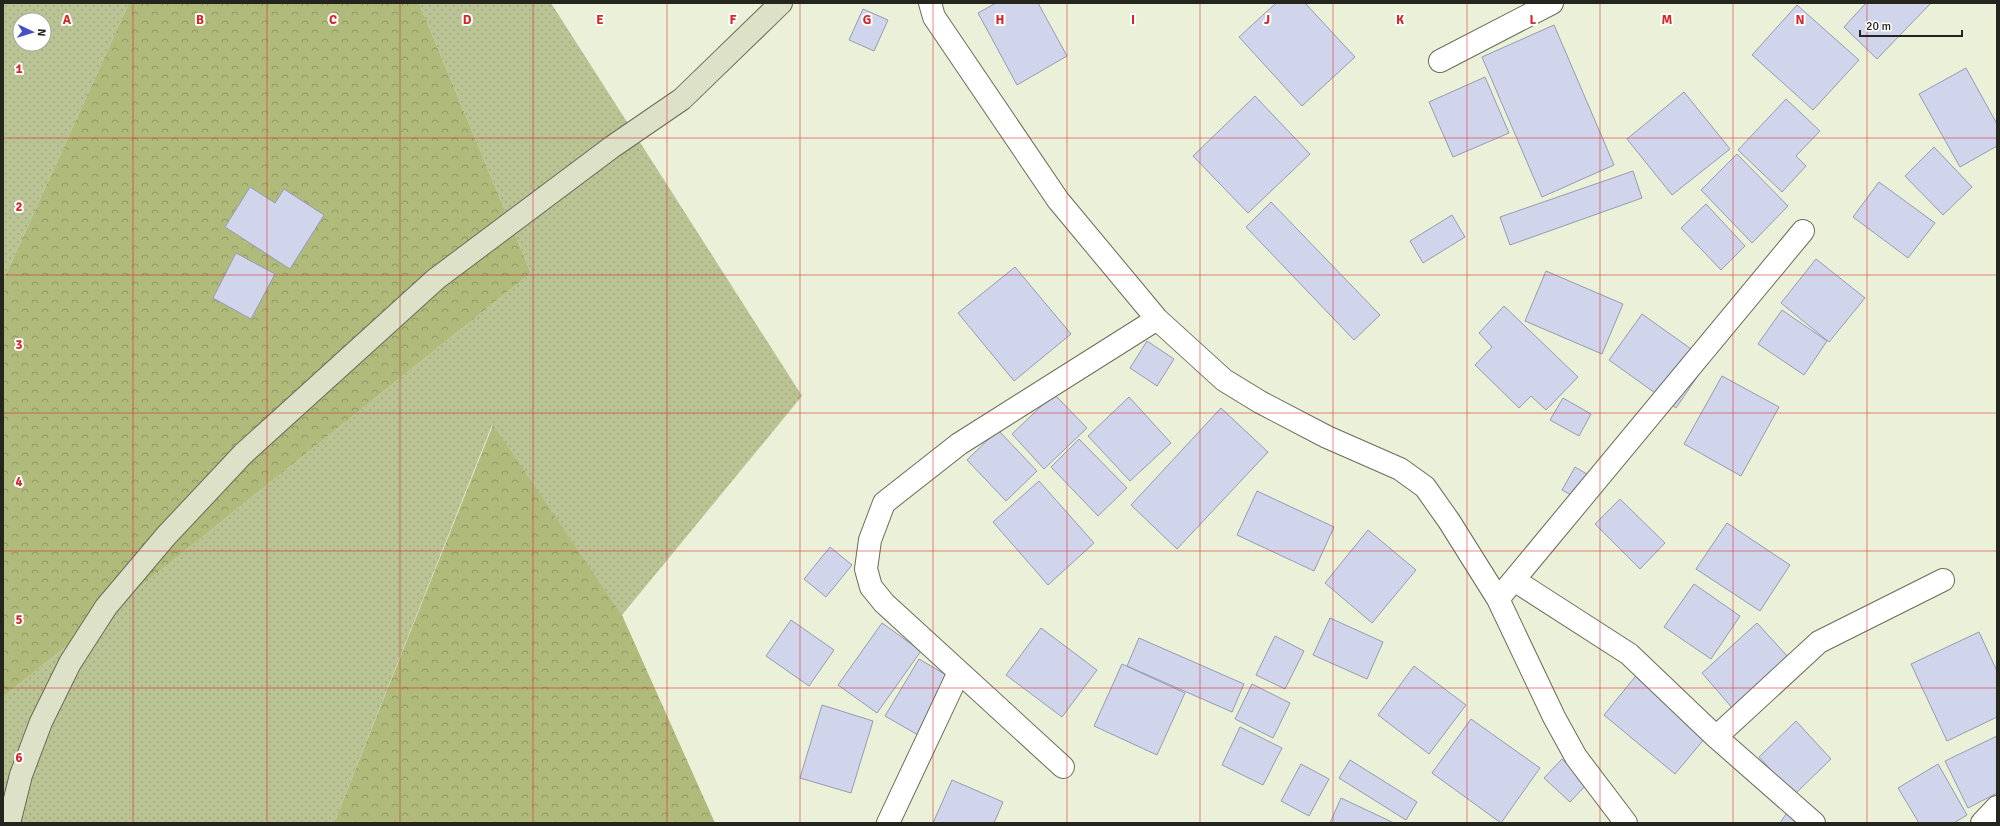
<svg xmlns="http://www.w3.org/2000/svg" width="2000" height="826" font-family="Signika,sans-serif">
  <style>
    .grass { fill: url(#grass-dots); fill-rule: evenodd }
    .forest { fill: url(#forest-crowns) }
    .building { fill: #d0d5ec; stroke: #969bb1 }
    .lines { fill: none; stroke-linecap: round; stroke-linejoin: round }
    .street-casing { stroke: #696d58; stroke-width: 24 }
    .secondary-casing { stroke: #696d58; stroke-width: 24 }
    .street { stroke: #fff; stroke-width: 22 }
    .secondary { stroke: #dde1c8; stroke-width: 22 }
    .grid { fill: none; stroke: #d62828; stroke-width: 1; stroke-opacity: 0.55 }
    .grid-label { font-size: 13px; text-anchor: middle; font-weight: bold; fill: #d62828; stroke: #fff; stroke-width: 4; stroke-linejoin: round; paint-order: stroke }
  </style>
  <defs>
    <pattern id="grass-dots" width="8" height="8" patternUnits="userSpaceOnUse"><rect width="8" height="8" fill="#bac393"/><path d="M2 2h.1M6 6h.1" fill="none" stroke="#a0a77e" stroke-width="1.8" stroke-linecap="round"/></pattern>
    <pattern id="forest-crowns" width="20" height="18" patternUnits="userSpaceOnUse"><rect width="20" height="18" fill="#b0bb7b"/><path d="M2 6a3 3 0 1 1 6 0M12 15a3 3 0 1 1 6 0" fill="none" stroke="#8f9864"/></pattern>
  </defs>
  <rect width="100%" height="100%" fill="#ebf0d8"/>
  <path class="grass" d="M3 3H129L3 281ZM20 20H44V44H20Z
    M419 3H551L802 396 622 615 492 425 334 823H3V697L531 273Z"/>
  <path class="forest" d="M129 3H419L531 273 3 697V281Z
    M493 425 622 615 715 823H334Z"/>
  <path class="building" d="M996 3H1038L1067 56 1017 85 978 13Z
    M1276 3H1305L1355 57 1302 106 1239 37Z
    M1866 3H1931L1877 59 1844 27Z
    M1797 5 1859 60 1813 110 1752 55Z
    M863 9 888 20 874 51 849 40Z
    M1554 25 1614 165 1542 197 1482 57Z
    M1966 68 1997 124V146L1960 167 1919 94Z
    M1485 77 1509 133 1453 157 1429 102Z
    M1684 92 1730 149 1672 195 1627 139Z
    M1255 96 1310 154 1248 213 1193 156Z
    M1786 99 1820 131 1796 156 1806 166 1782 192 1738 150Z
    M1934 147 1972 187 1943 215 1905 176Z
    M1737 154 1788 206 1752 243 1701 190Z
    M1633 171 1642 198 1510 245 1500 217Z
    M1879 182 1935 223 1908 258 1853 217Z
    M250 187 275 203 284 189 324 215 290 269 225 227Z
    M1271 202 1380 315 1354 340 1246 227Z
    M1706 204 1745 246 1721 270 1681 228Z
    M1452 215 1465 237 1423 263 1410 241Z
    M236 253 275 274 251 319 213 298Z
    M1816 259 1865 298 1829 342 1781 303Z
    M1015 267 1071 334 1014 381 958 313Z
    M1546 271 1623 304 1602 354 1525 321Z
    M1504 306 1578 377 1546 410 1531 396 1519 408 1475 365 1492 347 1479 333Z
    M1782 310 1827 341 1804 375 1758 344Z
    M1642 314 1708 361 1676 408 1609 360Z
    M1147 341 1174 359 1157 386 1130 368Z
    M1722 376 1779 407 1741 476 1684 444Z
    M1054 394 1087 428 1044 469 1012 434Z
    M1129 397 1171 443 1130 481 1088 436Z
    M1563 398 1591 414 1579 436 1550 420Z
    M1221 408 1268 452 1177 549 1131 505Z
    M998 430 1037 471 1006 501 967 460Z
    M1079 439 1127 488 1098 516 1051 467Z
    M1575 467 1597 480 1584 502 1562 490Z
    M1039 481 1094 543 1048 585 993 522Z
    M1257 491 1334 527 1314 571 1237 535Z
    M1620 499 1665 543 1640 569 1595 524Z
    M1727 523 1790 565 1760 611 1696 569Z
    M1368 530 1416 570 1372 623 1325 583Z
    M830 547 852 565 826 597 804 579Z
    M1694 584 1740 616 1711 659 1664 627Z
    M1330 618 1383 642 1367 679 1313 655Z
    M791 620 834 650 809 686 766 656Z
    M882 623 921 651 877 713 838 685Z
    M1757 623 1790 659 1734 710 1702 673Z
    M1041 628 1097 670 1062 717 1006 675Z
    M1979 632 1997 671V717L1947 741 1911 664Z
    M1275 636 1304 651 1285 689 1256 675Z
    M1139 638 1244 684 1232 712 1127 666Z
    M919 659 965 686 932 743 885 716Z
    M1122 664 1185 693 1157 755 1094 726Z
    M1414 666 1466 705 1429 754 1378 715Z
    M1639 672 1710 732 1675 774 1604 715Z
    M1252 684 1290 703 1273 738 1235 719Z
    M822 705 873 721 851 793 800 778Z
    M1471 719 1540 768 1501 823 1432 773Z
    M1796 721 1831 759 1794 795 1759 757Z
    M1240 727 1282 748 1263 785 1222 765Z
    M1997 736V793L1968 808 1945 761Z
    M1562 759 1587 784 1570 802 1544 778Z
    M1350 760 1417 802 1406 820 1339 778Z
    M1301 764 1329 779 1309 816 1281 801Z
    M1938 764 1967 815 1954 823H1919L1898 788Z
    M952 780 1003 802 994 823H933Z
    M1341 798 1394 823H1330Z
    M1786 814 1800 823H1780Z"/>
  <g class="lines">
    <g class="street-casing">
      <path id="street" d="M930 3 934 17 1058 200 1157 319 1224 380 1260 402 1327 437 1400 469 1425 487 1449 521 1498 599 1554 717 1576 757 1626 823
        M1440 61 1552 3
        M1514 580 1629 654 1716 737 1814 823
        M1498 599 1803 231
        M1716 737 1819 642 1943 580
        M1063 767 884 603 871 587 866 569 870 540 884 503 959 444 1157 319
        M888 823 959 672
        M1982 823 1997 807"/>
    </g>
    <g class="secondary-casing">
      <path id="secondary" d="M9 823 21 775 41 722 70 663 106 607 166 536 243 454 436 279 612 147 682 99 781 3"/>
    </g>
    <use href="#street" class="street"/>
    <use href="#secondary" class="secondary"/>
  </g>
  <path class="grid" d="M133 3V823M267 3V823M400 3V823M533 3V823M667 3V823M800 3V823M933 3V823M1067 3V823M1200 3V823M1333 3V823M1467 3V823M1600 3V823M1733 3V823M1867 3V823M3 138H1997M3 275H1997M3 413H1997M3 551H1997M3 688H1997"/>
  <g class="grid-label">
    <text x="67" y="24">A</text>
    <text x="200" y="24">B</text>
    <text x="333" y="24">C</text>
    <text x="467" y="24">D</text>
    <text x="600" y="24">E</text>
    <text x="733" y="24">F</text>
    <text x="867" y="24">G</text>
    <text x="1000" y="24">H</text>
    <text x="1133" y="24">I</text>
    <text x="1267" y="24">J</text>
    <text x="1400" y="24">K</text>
    <text x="1533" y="24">L</text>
    <text x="1667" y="24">M</text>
    <text x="1800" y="24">N</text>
    <text x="19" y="73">1</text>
    <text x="19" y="211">2</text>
    <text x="19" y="349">3</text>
    <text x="19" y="486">4</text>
    <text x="19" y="624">5</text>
    <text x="19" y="762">6</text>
  </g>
  <rect width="2000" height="826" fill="none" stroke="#24261d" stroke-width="8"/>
  <g transform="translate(32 32) rotate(94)"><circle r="19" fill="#ffffff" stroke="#a7a8a5"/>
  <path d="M0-3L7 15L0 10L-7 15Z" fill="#484fc4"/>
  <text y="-6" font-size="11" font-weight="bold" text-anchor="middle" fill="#24261d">N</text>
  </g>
  <path d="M1860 30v6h102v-6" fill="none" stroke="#24261d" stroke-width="2"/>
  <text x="1866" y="30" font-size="12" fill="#24261d" stroke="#ffffff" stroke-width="3" paint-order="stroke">20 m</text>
</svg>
